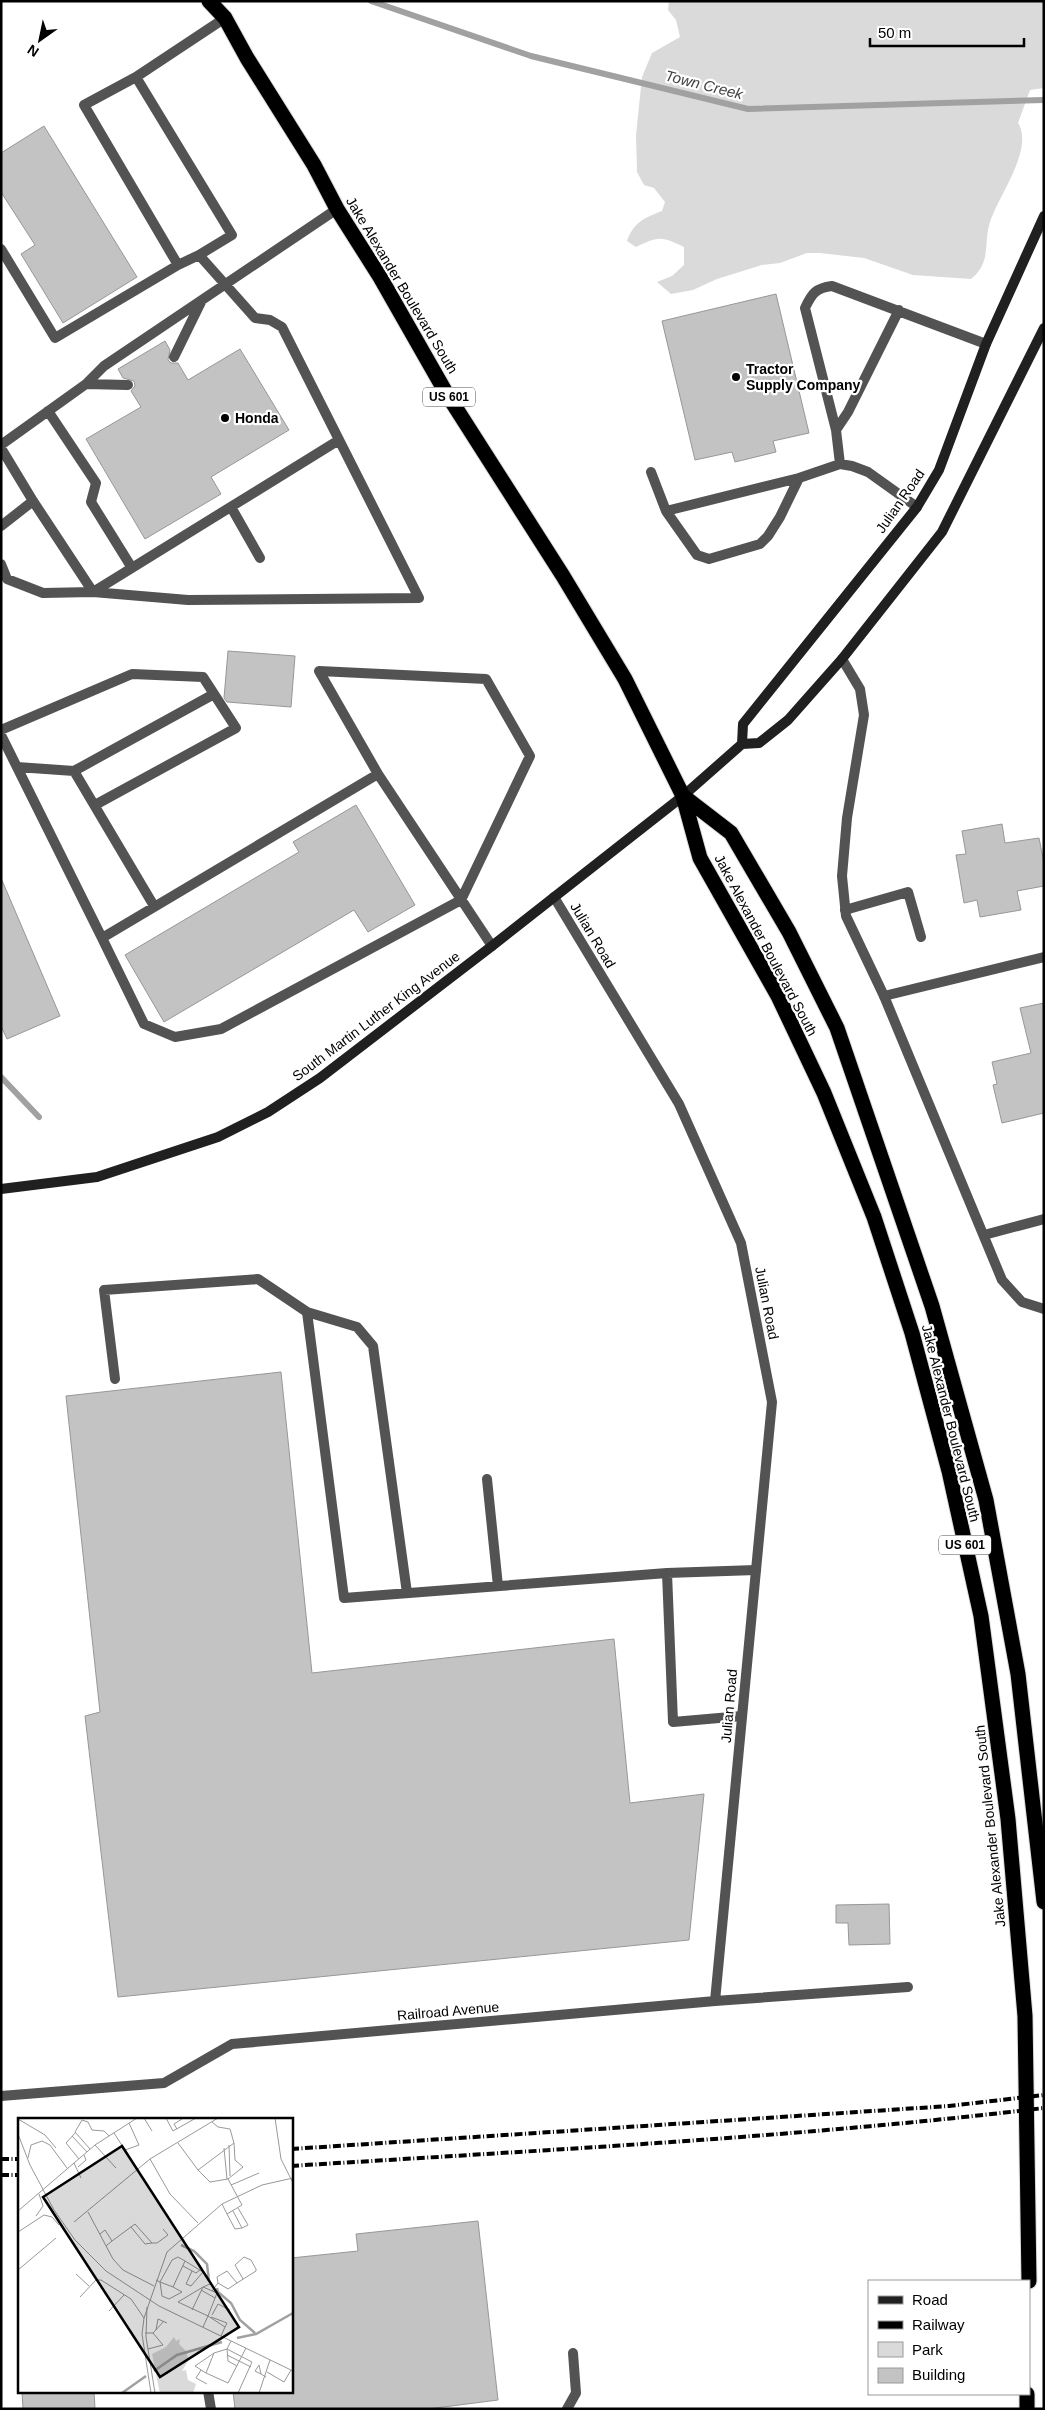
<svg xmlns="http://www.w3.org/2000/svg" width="1045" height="2410" font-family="Helvetica,sans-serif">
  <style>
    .green { fill: #dadada }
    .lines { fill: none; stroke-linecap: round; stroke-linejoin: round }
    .stream { stroke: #a1a1a1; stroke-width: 6 }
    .building { fill: #c3c3c3; stroke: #979797 }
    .highway-casing { stroke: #dbdbdb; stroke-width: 17 }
    .lane { stroke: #535353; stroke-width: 10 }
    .street { stroke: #535353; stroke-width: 10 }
    .secondary { stroke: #202020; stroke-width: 10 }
    .highway { stroke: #000; stroke-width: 15 }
    .rail { stroke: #000; stroke-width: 4; stroke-dasharray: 8 2.5 1 2.5; stroke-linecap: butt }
    .poi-dot { fill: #000; stroke: #fff; stroke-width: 2 }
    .labels { text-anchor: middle; stroke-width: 4.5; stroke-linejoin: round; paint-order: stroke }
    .shield { fill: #fff; stroke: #4c4c4c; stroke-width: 1 }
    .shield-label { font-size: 12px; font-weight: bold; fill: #000 }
    .street-label { font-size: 14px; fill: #000; stroke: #fff }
    .poi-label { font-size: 14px; font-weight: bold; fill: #000; stroke: #fff; text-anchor: start }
    .water-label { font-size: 15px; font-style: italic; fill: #424242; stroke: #fff }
    .inset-river { fill: none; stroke: #a1a1a1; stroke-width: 2.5 }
    .inset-road { fill: none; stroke: #999; stroke-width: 1 }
    .view { fill: #000; fill-opacity: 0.15; stroke: #000; stroke-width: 2.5 }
    .inset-edge { fill: none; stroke: #000; stroke-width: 2.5 }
  </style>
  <rect width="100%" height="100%" fill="#fff"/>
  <path class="green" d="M669 1H1044V88L1030 90 1018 123C1034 148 1000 194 991 219 982 243 993 261 971 279L913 275 864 258 820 253H807L780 263 762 265 717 279 693 290 671 294 657 282 672 276 684 265V247C661 236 659 236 636 247L627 241C634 222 644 218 662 211L665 202 654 188 644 185 637 172 636 135 642 77 652 53 680 37 676 20 668 10Z"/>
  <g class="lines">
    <path class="stream" d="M371 1 531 56 748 109 1044 100
      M1 1077 39 1117"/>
  </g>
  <path class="building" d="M44 126 137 277 63 323 21 254 35 245 1 192V153Z
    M776 294 809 433 773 441 776 452 735 462 732 452 695 460 662 321Z
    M165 341 170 350 168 360 171 363H178L188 380 240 349 289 430 211 477 221 494 145 539 86 439 141 407 131 391 135 386 134 381 123 378 118 369Z
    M228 651 295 656 291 707 227 702 224 698Z
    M356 805 415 905 368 932 354 910 164 1022 125 955 299 852 293 842Z
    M1002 824 1005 843 1039 838 1044 863V886L1017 891 1021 910 980 917 977 900 964 903 956 855 966 854 962 831Z
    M1 878 60 1016 7 1039 1 1026Z
    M1044 1003V1113L1002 1123 993 1085 997 1084 992 1062 1031 1053 1020 1008Z
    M281 1372 312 1673 614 1639 630 1803 704 1794 689 1940 118 1997 85 1716 100 1712 66 1396Z
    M889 1904 890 1944 849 1945 848 1923H836V1905Z
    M478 2221 498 2400 428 2409H235L233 2391H291V2258L358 2251 356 2234Z
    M22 2391H94L95 2409H23Z"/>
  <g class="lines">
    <g class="highway-casing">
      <path id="highway" d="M209 1 225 18 247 58 314 165 337 209 380 277 445 391 563 576 625 679 683 796 700 858 778 996 824 1093 874 1217 912 1333 949 1471 981 1616 1008 1819 1025 2016 1029 2281
        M683 796 731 833 789 932 837 1028 932 1306 986 1500 1018 1674 1044 1902
        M1027 2409V2394"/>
    </g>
    <path class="lane" d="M136 77 84 105 178 265 199 255
      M1 249 55 338 178 265
      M174 357 201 302
      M86 384 128 385
      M48 411 96 483 91 502 132 568
      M836 430 848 412 899 310
      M1 445 86 384 104 366 337 209
      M1 448 33 501 93 592 188 600 419 598 282 327 270 320 255 318 199 255 232 235 136 77 225 18
      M840 464 836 430 805 308C812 293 816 288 832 286L986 344
      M651 472 666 511 697 555 709 559 760 544 768 536 780 517 799 478
      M231 507 260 558
      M666 511 799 478 840 464 852 466 868 472 917 507
      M1 526 33 501
      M1 564 7 579 43 593 93 592 339 440
      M1 730 132 674 203 677 236 728 95 805
      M1 735 102 938
      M17 767 74 771 154 906
      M74 771 214 694
      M378 774 319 671 486 679 530 756 461 900 221 1029 175 1037 144 1024 102 938 378 774 492 946
      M845 910 908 892 921 937
      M884 996 1044 957
      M984 1235 1044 1219
      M307 1312 357 1327 373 1346 407 1593
      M115 1379 104 1290 258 1279 307 1312 344 1598 667 1573
      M487 1479 498 1586
      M742 1716 673 1722 667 1573 756 1570
      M567 2409 576 2393 573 2353"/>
    <path class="street" d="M842 659 860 689 864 715 847 818 842 876 846 916 884 996 1002 1280 1022 1302 1044 1309
      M554 897 679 1104 741 1243 772 1402 715 2001
      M1 2096 164 2083 232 2044 715 2001 908 1987
      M208 2391 211 2409"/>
    <path class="secondary" d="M742 744 743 724 917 507 939 470 986 344 1044 216
      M1 1189 97 1177 218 1137 268 1112 320 1078 492 946 683 796 742 744 759 743 788 720 842 659 942 532 1044 328"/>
    <use href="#highway" class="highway"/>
    <path class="rail" d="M291 2149 949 2106 1044 2095
      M1 2159H19
      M291 2166C542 2150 794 2138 1044 2108
      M1 2175H19"/>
  </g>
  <g class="poi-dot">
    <circle cx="736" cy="377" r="5"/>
    <circle cx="225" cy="418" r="5"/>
  </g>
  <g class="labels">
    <g class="shield">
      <rect x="423" y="387.5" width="52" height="19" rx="4"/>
      <rect x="939" y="1535.5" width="52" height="19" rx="4"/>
    </g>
    <g class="shield-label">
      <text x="449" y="401">US 601</text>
      <text x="965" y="1549">US 601</text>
    </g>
    <g class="street-label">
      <text transform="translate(402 285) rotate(59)" y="5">Jake Alexander Boulevard South</text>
      <text transform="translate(900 501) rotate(-55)" y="5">Julian Road</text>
      <text transform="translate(593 935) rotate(59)" y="5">Julian Road</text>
      <text transform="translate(766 945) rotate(62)" y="5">Jake Alexander Boulevard South</text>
      <text transform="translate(376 1016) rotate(-37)" y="5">South Martin Luther King Avenue</text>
      <text transform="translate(767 1303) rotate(79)" y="5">Julian Road</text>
      <text transform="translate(951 1423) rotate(76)" y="5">Jake Alexander Boulevard South</text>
      <text transform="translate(729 1706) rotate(-85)" y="5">Julian Road</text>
      <text transform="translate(990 1826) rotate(-96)" y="5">Jake Alexander Boulevard South</text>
      <text transform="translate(448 2011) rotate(-5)" y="5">Railroad Avenue</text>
    </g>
    <g class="poi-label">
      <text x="746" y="374">Tractor<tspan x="746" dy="16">Supply Company</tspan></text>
      <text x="235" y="423">Honda</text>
    </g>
    <g class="water-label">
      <text transform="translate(704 85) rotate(14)" y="5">Town Creek</text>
    </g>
  </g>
  <g transform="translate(18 2118)">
    <rect width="275" height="275" fill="#fff"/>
    <path d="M156 219 158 223 162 221 161 226 169 234 170 243 164 253 168 252 170 262 178 266 175 275H142L141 271 134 236 148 229Z" fill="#dadada"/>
    <path class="inset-river" d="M163 127 176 133 189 146 191 163M199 170 200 174 213 185 222 202 237 215M219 220 238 216 275 195M136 253 159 237 204 224M104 275 128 258"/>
    <path class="inset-road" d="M126 0 134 13M148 0 155 13 178 0M257 0 263 41 275 65M0 1 27 17 38 30M194 4 200 9 212 11 216 25M159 11 156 6 164 1M58 14 48 25 61 41M96 15 107 32 121 27 111 5M0 16 12 47 36 92 57 122 88 153 141 188 275 253M54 18 69 34M160 25 180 52M77 27 98 50M211 27 212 58M206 30 209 61M72 31 57 14 64 2 70 4 74 12 86 13 91 18M10 40 13 27 24 23 32 27 49 50M132 41 152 76 180 105M56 45 63 60M60 49 68 42 66 37M213 67 241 55M204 86 209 96 224 87 210 61 225 49 217 42 216 25 180 52 192 64 210 61M0 93 77 27 119 0M215 93 224 110 230 107 220 90M70 94 95 141 105 152 136 168M209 96 217 111 224 110M18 98 25 88 21 76M56 104 132 41 200 0M113 109 127 126 134 125M0 114 26 97 34 99 41 107M82 116 87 112 94 123 88 128M94 123 117 106 134 125H139L150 117 145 111M167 143 185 154 173 168 168 166 174 153M165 148 178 155 182 152M0 152 38 120M58 156 71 168M138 162 142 164 155 169 167 143 160 139 154 142 142 164 144 178 151 181 164 174 155 169M219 165 238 153V151L233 142 226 139 217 147 225 161M183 172 197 180M194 173 200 165 199 159 209 153 219 165 210 171 200 165M62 179 78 162H83L113 181 126 200M129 189 128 219 137 275M174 192 185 169 192 166 195 168M91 193 106 177M194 197 200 186 212 192M193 199 209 205 207 209M185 209 190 198 160 184 185 169 199 175 190 198 207 209 203 218M138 212 140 201 149 205M127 215H135L146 203M130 231 145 227 135 215M196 235 177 248 188 255 196 235 209 231 213 223M209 237 233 249M219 248 210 243 209 231 234 244 220 275M183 252 178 260 189 266M249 254 266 264 273 252M188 255 210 265 228 230M243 256 241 247 237 253 243 256 248 259M133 275 124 216 126 200 149 134 204 86 244 67 275 60M241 275 252 242"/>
    <path class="view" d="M104 28 221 209 142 259 25 79Z"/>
    <rect width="275" height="275" class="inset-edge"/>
  </g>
  <rect width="1045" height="2410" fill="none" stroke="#000000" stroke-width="5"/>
  <rect x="868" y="2280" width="162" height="115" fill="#ffffff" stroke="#999999"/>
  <rect x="878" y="2296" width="25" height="8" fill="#202020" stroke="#999999"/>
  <text x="912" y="2305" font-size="15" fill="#000000">Road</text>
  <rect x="878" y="2321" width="25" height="8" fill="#000000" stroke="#999999"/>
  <text x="912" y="2330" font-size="15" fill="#000000">Railway</text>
  <rect x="878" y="2342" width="25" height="15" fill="#dadada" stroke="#999999"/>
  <text x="912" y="2355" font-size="15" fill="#000000">Park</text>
  <rect x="878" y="2368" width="25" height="15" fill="#c3c3c3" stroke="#999999"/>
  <text x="912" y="2380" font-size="15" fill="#000000">Building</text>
  <g transform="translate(40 40) rotate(213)" stroke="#ffffff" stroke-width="4" paint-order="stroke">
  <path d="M0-4L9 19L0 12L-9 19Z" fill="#000000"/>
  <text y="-8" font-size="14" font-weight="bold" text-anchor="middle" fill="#000000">N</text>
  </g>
  <path d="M870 38v8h154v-8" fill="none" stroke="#000000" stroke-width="2.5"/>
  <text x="878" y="38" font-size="15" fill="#000000" stroke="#ffffff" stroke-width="4" paint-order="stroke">50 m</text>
</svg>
